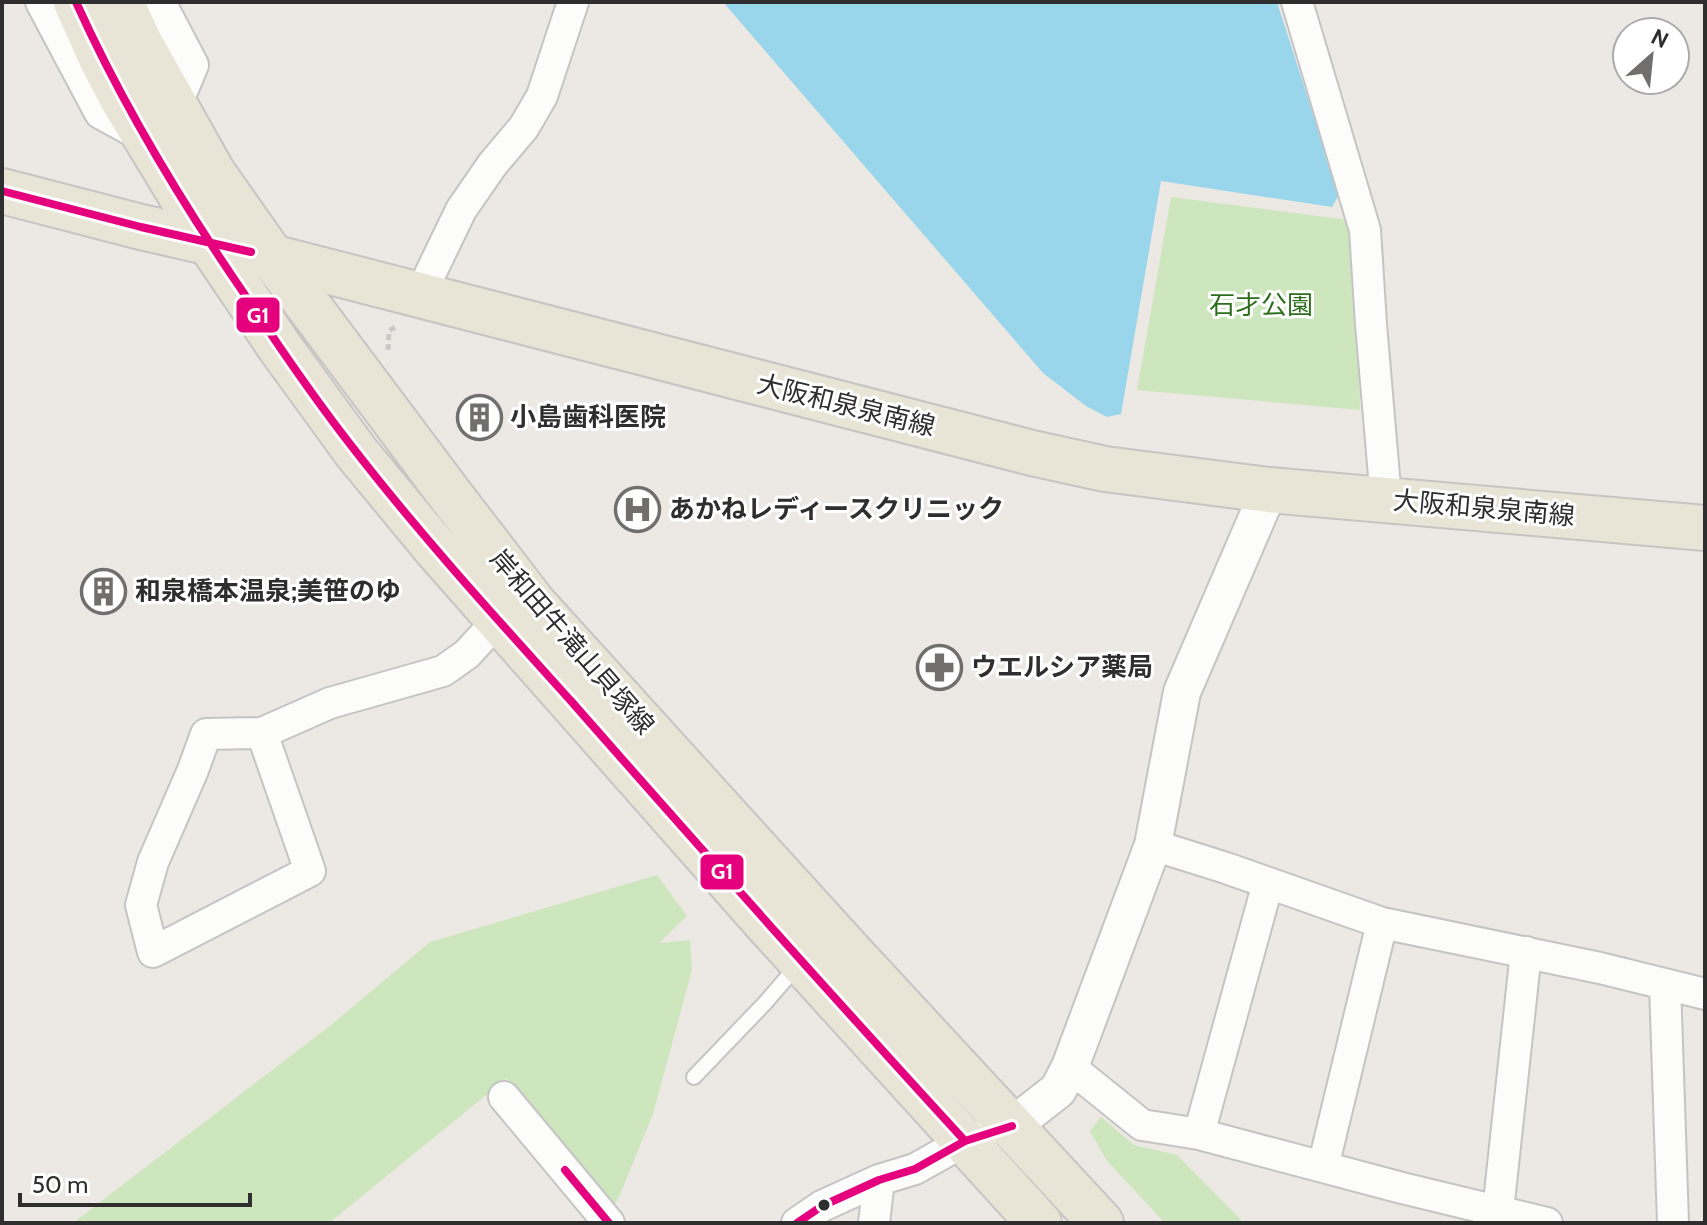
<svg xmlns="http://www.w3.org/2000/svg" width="1707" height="1225" viewBox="0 0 1707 1225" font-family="Cabin,'Noto Sans JP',sans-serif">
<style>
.green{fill:#cee6be}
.water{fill:#99d6ec}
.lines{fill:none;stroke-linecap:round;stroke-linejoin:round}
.service-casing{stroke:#c5c4c5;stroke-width:18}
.minor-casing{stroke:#c5c4c5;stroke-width:34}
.tertiary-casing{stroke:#c5c4c5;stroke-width:40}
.primary-casing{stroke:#c6c5c4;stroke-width:48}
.path{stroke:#c9c9c8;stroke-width:5;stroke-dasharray:6 4;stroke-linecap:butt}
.service{stroke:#fcfcfb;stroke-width:14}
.minor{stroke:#fcfcfb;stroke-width:30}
.tertiary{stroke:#fcfcfb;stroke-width:36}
.primary{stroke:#e8e4d6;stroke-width:44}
.bus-1-casing{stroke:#fff;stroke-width:14}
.bus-1{stroke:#e5007d;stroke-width:8}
.bus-dot{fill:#2e2e2e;stroke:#fff;stroke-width:3}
.labels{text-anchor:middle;stroke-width:6;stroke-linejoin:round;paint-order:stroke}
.park-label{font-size:26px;fill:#2c6e1b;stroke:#fff}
.street-label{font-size:26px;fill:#2e2e2e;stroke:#fff}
.poi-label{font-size:26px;font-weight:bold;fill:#2e2e2e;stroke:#fff;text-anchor:start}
.line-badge{stroke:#fff;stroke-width:3}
.badge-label{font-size:22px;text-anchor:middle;font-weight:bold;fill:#fff}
</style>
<rect width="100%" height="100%" fill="#ece8e4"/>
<path class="green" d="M1171 197 1356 221 1360 410 1137 390Z
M657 875 687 916 659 943 690 940 692 970 653 1114 619 1197 613 1207 507 1078 329 1223H73L331 1025 430 942Z
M1101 1117 1134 1145 1177 1155 1244 1223H1165L1107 1161 1090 1131Z"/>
<path class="water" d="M723 2H1277L1339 195 1332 207 1161 181 1121 414 1107 417 1086 406 1043 373Z"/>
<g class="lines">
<defs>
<path id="service" d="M694 1077 765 1003 797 966"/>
<path id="minor" d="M41 2 100 113 144 137
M160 2 193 65 175 108
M1297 2 1365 230 1371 324 1386 499
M420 295 461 210 492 165 524 127 542 96 573 2
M262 733 310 871 153 952 141 905 153 862 193 770 206 734 262 733 330 703 443 671 467 654 499 619
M1153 845 1226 868 1382 923 1600 968 1705 994
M1665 984 1673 1223
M1070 1067 1142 1125 1199 1134 1402 1188 1547 1223
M504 1097 609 1223
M1199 1134 1268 883
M1323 1167 1382 923
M797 1223 822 1206 879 1180 915 1169 965 1141 983 1136
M874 1223 879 1180
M1500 1223 1498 1211 1526 952"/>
<path id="tertiary" d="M1012 1126 1058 1090 1070 1067 1153 845 1182 692 1269 490"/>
<path id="primary" d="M76 2 101 58 123 100 209 242 279 346 356 452 437 550 768 925 1039 1223
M121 2 140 43 213 173 272 257 448 492 534 604 849 951 1101 1223
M2 191 141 227 272 257 1032 453 1105 469 1269 490 1705 528"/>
</defs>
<use href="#service" class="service-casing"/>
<use href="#minor" class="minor-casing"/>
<use href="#tertiary" class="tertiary-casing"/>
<use href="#primary" class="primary-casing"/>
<path class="path" d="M388 350 389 331 395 327"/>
<use href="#service" class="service"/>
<use href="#minor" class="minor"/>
<use href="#tertiary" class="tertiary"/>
<use href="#primary" class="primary"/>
<defs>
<path id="bus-1" d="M76 2C122 104 180 200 243 292 279 347 316 401 357 453 424 539 498 620 571 701 701 849 832 996 965 1141
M2 191 141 227 251 252
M565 1170 609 1223
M797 1223 822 1206 879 1180 915 1169 965 1141 1012 1126"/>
</defs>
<use href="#bus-1" class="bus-1-casing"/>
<use href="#bus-1" class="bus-1"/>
</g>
<defs>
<symbol id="building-ring" viewBox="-11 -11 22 22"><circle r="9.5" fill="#fff" stroke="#706f6e" stroke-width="1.5"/><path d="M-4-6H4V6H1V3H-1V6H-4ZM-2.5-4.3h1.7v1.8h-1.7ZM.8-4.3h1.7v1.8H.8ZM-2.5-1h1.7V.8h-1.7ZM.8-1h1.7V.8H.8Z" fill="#706f6e"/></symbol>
<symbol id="hospital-ring" viewBox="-11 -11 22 22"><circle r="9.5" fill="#fff" stroke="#706f6e" stroke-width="1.5"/><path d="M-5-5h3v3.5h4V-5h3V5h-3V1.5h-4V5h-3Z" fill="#706f6e"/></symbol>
<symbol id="pharmacy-ring" viewBox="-11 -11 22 22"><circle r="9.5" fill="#fff" stroke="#706f6e" stroke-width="1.5"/><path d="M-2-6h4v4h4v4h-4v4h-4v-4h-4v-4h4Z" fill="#706f6e"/></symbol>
</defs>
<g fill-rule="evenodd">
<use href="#building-ring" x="454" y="392" width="51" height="51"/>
<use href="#hospital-ring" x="612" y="484" width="51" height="51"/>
<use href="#building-ring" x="78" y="566" width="51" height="51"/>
<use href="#pharmacy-ring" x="914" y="642" width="51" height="51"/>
</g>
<circle class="bus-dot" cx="824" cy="1205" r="7"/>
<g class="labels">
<g class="park-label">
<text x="1261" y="314">石才公園</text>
</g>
<g class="street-label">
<text transform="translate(846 405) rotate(14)" y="9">大阪和泉泉南線</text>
<text transform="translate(1484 508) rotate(5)" y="9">大阪和泉泉南線</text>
<text transform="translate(572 642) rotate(49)" y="9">岸和田牛滝山貝塚線</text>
</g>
<g class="poi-label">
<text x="510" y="426">小島歯科医院</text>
<text x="669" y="518">あかねレディースクリニック</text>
<text x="135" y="600">和泉橋本温泉;美笹のゆ</text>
<text x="971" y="676">ウエルシア薬局</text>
</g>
</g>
<g class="line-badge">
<rect x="235" y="296" width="46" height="38" rx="8" fill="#e5007d"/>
<rect x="699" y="853" width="46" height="38" rx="8" fill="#e5007d"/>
</g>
<g class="badge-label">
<text x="258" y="323">G1</text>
<text x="722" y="879">G1</text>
</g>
<rect width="1707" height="1225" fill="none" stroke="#2e2e2e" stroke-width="8"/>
<g transform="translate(1651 56) rotate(27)"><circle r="38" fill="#ffffff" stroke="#ababab" stroke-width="2"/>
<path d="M0-6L14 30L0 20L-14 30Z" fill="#706f6e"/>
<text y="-12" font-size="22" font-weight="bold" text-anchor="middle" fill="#2e2e2e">N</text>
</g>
<path d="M20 1193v12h230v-12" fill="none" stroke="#2e2e2e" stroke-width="4"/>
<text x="32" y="1193" font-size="24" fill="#2e2e2e" stroke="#ffffff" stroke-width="6" paint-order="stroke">50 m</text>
</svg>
